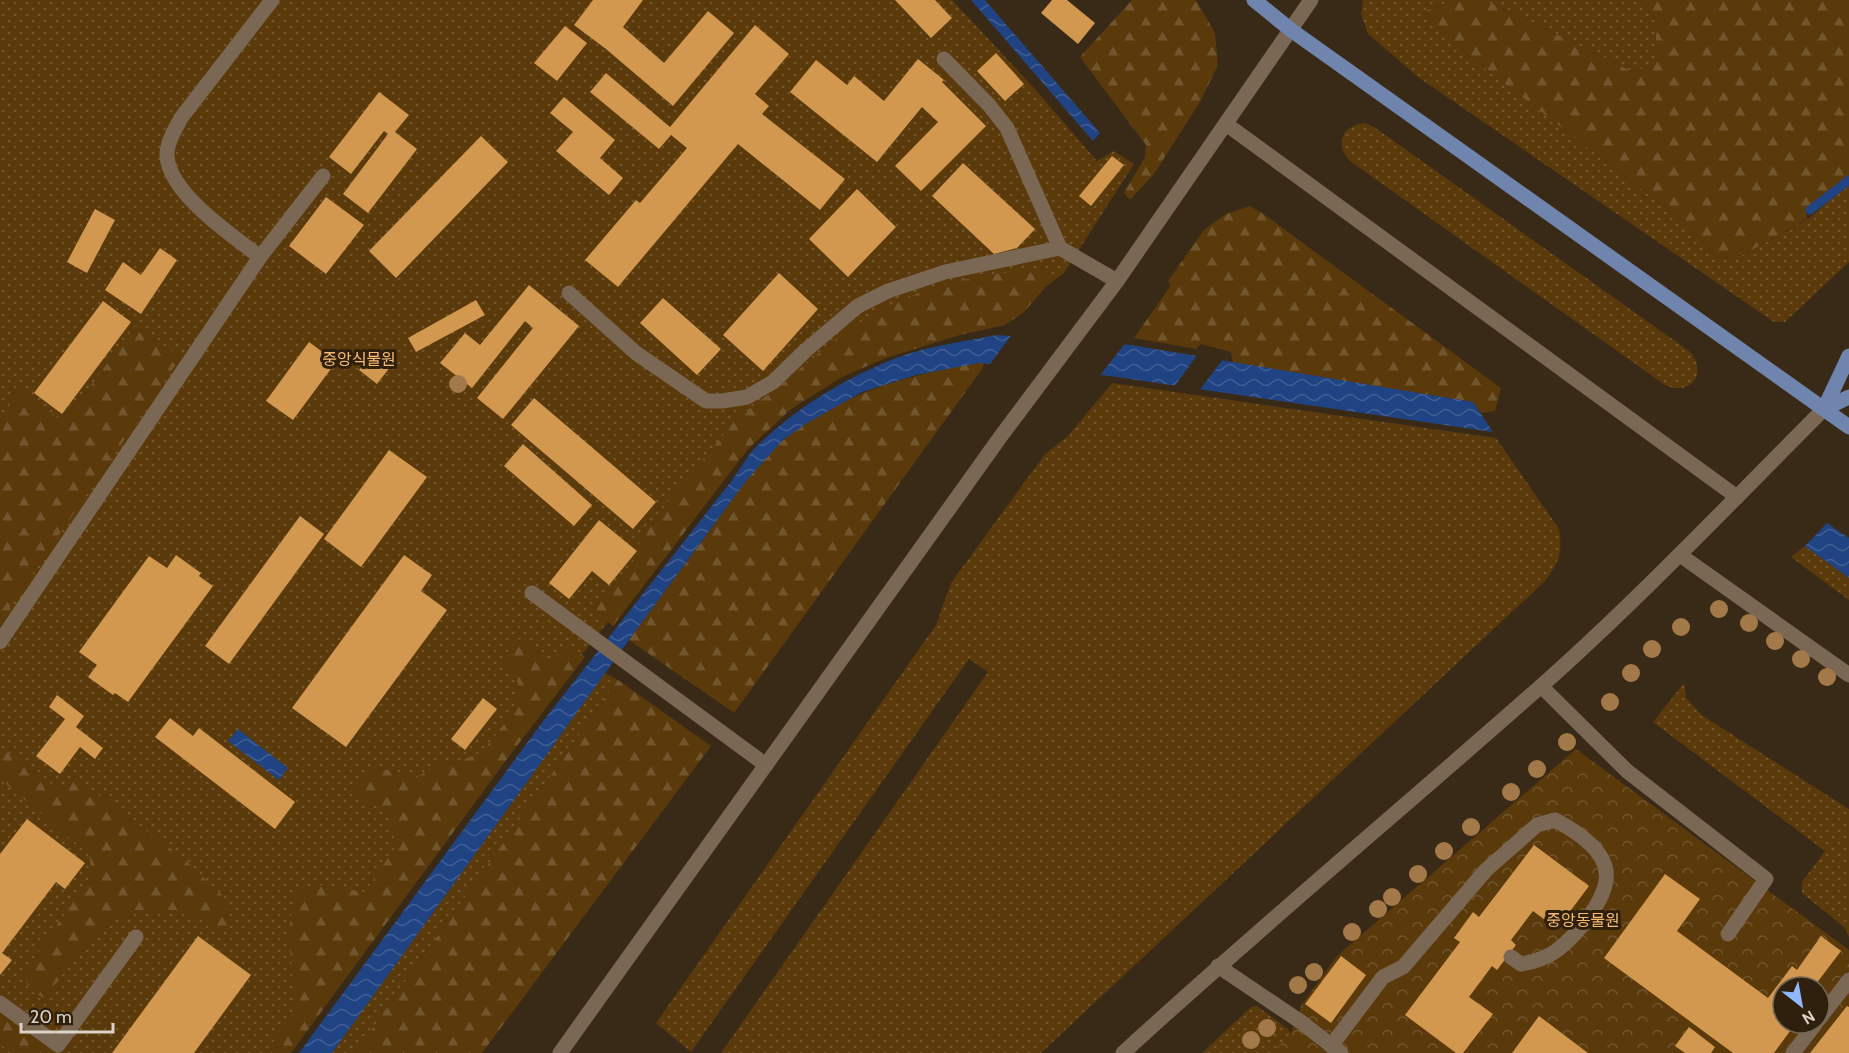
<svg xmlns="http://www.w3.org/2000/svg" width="1849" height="1053" viewBox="0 0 1849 1053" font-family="Cabin,'Noto Sans KR',sans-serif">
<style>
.grass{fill:url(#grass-dots)}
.forest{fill:url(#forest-firs)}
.park{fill:url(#park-crowns);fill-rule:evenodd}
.water{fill:url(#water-waves)}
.pier{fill:#392917}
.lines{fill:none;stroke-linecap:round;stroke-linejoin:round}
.stream{stroke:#204483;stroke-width:9}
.building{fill:#d39850}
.service{stroke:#7a6854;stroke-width:15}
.minor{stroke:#7a6854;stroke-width:15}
.tertiary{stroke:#7a6854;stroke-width:15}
.primary{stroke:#7085ad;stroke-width:15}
.tree{fill:#a37949}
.labels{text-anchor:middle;stroke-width:6;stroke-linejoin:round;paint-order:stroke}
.park-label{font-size:16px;fill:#f9bb72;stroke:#2f200e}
</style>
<defs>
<pattern id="grass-dots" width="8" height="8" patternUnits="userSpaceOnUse" patternTransform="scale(1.5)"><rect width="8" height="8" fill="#5a390b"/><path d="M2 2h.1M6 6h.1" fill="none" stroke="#71552d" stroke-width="1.8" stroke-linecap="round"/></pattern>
<pattern id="forest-firs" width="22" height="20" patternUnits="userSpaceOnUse" patternTransform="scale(1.5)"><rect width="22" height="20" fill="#5a390b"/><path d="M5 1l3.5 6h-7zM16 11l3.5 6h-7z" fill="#71552d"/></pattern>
<pattern id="park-crowns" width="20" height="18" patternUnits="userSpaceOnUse" patternTransform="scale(1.5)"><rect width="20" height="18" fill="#5a390b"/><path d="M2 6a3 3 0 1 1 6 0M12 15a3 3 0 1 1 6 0" fill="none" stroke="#71552d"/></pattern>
<pattern id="water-waves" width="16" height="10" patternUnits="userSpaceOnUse" patternTransform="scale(1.5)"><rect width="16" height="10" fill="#204483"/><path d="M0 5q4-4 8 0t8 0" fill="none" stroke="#405e93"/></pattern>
</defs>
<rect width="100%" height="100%" fill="#392917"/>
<path class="grass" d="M0 0H952L1034 88 1097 161 1114 151 1134 164 1064 273 1008 316 961 329 841 375 789 407 747 447 506 750 285 1053H0Z
M1363 0H1460L1424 11 1470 57 1688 225 1717 258 1743 255 1808 219 1849 184V262L1785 322H1774L1418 77 1368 34 1361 14Z
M1475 0H1642L1656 19V64L1633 72 1499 6Z
M1365 123 1374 127 1689 351C1709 372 1691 397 1665 385L1350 161C1334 144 1342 125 1365 123Z
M1112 383 1496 438 1559 529C1563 552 1559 563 1545 581L1041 1053H721L988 672 969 659 691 1052 656 1023 936 625 951 583 1045 454 1068 436Z
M1805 546 1849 578V600L1791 557Z
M605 673 618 680 355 1053H332Z
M1684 683 1686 698 1703 716 1849 809V937L1844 927 1802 893V882L1825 851 1653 722Z
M1257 1006 1288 1029 1292 1035 1272 1053H1202L1251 1007Z"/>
<path class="forest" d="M1132 0H1196L1215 33 1218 65 1200 102 1154 174 1130 200 1124 193 1145 157 1146 145 1080 57Z
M1460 0H1475L1499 6 1633 72 1656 64V19L1642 0H1849V176L1806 209 1807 219 1743 255 1717 258 1688 225 1470 57 1424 11Z
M1250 206 1262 213 1501 388 1495 411 1481 413 1473 402 1233 363 1231 352 1201 344 1196 349 1134 338 1171 285 1168 281 1204 230 1226 214Z
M1044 268 1050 277 1044 289 1023 313 1005 325 960 335 886 358 844 376 791 409 748 449 613 626 593 610 643 549 637 540 737 418 787 380 833 341 874 313 925 290 979 276Z
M135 326 181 357 0 621V422L18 390 64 422Z
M979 363H984L982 369 734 713 629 640C659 599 689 559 719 518 739 491 759 459 786 438 845 392 907 375 979 363Z
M517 638 548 661 570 646 585 657 513 751 291 1053H265L295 1011 293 979 288 933 296 890 323 885 365 892 396 846 389 812 349 793 373 766 416 778 438 763H457L483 751 515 710 518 683 503 659Z
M618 680 711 746 482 1053H355Z
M5 751 61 791 77 779 182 857 225 898 227 931 179 910H135L99 929 44 998 29 990 24 972 92 875 89 854 0 779V760Z
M0 1016 54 1053H21L14 1049 0 1046Z"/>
<path class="park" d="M1576 749 1849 950V1053H1271L1290 1036 1302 1004 1337 956ZM1783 987H1819V1023H1783Z"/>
<path class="water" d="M971 0H985L1100 133 1093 141Z
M997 335 1131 345 1473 402 1493 432 1110 376 979 363 916 375 862 392 809 422 784 439 746 481 629 640 332 1053H299L544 720 733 479C740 469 746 458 754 449 795 408 845 378 899 357 930 346 965 341 997 335Z
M1827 523 1849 538V578L1805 546Z
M238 729 288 768 279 780 228 741Z"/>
<path class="pier" d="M1013 333 1126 342 1098 378 988 367Z
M1198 354 1224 358 1198 392 1174 387Z"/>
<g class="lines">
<path class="stream" d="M1810 210 1849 180"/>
</g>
<path class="building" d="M593 0H643L623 27 664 63 708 11 734 33 673 106 606 49 574 25Z
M895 0H935L952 18 931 38Z
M1052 0H1067L1095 23 1078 44 1041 13Z
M755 25 789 54 755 94 769 106 762 114 845 179 820 210 738 144 618 287 585 260 636 200 640 203 687 148 671 135 659 149 590 92 606 73 670 127Z
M565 26 587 43 557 81 534 63Z
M996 53 1024 84 1005 101 977 71Z
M918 59 944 80 942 82 986 126 921 191 895 166 938 122 922 107 877 162 790 92 816 60 847 85 854 76 884 101Z
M379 92 409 115 395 132 417 149 368 213 343 194 388 134 384 131 351 174 329 157Z
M564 97 615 140 600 158 623 178 609 195 556 151 573 132 550 113Z
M481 136 508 162 396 278 369 251Z
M1112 156 1124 165 1091 206 1079 196Z
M963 163 1035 229 1017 248 994 254 932 196Z
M857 189 896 227 848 277 809 239Z
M326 197 364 225 326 274 289 246Z
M95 209 115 220 87 273 67 262Z
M160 248 177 260 141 314 105 290 123 262 141 275Z
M779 273 818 309 763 371 723 335Z
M529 285 579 326 503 419 477 398 533 328 525 321 472 388 440 363 465 333 480 345Z
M663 298 721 349 697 375 640 323Z
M476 300 485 315 416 352 408 338Z
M103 301 131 322 62 414 34 393Z
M309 342 336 362 293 420 266 401Z
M373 352 391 366 377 384 359 370Z
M534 398 656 502 633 529 511 425Z
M523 444 592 505 574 526 504 466Z
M389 450 427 477 361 567 324 539Z
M300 516 324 534 229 664 205 646Z
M599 520 637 551 609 585 592 571 569 599 549 583Z
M176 555 201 573 199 576 213 586 128 702 115 693 113 695 88 677 97 665 79 652 149 556 167 568Z
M404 555 432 575 421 591 447 610 346 747 292 708Z
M57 695 84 716 76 727 103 748 95 759 80 747 60 774 36 756 65 719 49 707Z
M483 698 497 709 465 750 451 739Z
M170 718 193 736 199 728 295 802 275 829 155 737Z
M27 819 85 863 65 889 56 882 2 953 12 960 0 975V854Z
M1534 845 1589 886 1557 929 1533 911 1511 940 1516 945 1497 970 1492 966 1469 997 1493 1014 1463 1053H1456L1405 1015 1460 942 1454 938 1473 912 1479 917Z
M1665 874 1700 899 1677 931 1768 998 1792 966 1797 970 1821 936 1841 951 1816 984 1822 988 1819 992V987H1783V1023H1796L1774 1053H1733L1604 958Z
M198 936 251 975 194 1053H112Z
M1341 956 1366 975 1331 1023 1305 1004Z
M1847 1006 1849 1007V1053H1810Z
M1539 1016 1588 1053H1512Z
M1689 1027 1715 1047 1711 1053H1685L1675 1046Z"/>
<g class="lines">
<path class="service" d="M944 59 989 105 1007 128 1060 248 1117 281
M569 293 636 353 706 401H722L747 397 773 382 806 350 858 306 888 291 945 272 1060 248
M532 593 766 765
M1541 686 1627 771 1766 879 1728 934
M1218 966 1301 1022 1341 1053
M1819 1019 1849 980
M1331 1046 1383 977 1403 967 1486 870 1537 825 1555 820C1574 830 1603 848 1606 871 1610 897 1576 936 1556 951 1545 959 1533 962 1521 964L1511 957
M1793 1053 1816 1023"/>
<path class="minor" d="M1226 124 1737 497
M260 257C232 235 171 195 167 157 166 144 175 129 181 118L272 0
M0 642 260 257 323 176
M0 1003 58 1045 136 937
M560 1053 1001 436 1117 281 1311 0"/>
<path class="tertiary" d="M1680 555 1849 675
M1123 1053C1259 928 1401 810 1540 687 1639 599 1730 503 1824 409"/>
<path class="primary" d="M1254 0 1291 30 1849 427
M1824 409 1849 356
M1824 409 1849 397"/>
</g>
<g class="tree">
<circle cx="458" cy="384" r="9"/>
<circle cx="1719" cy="609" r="9"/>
<circle cx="1749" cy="623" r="9"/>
<circle cx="1681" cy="627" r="9"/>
<circle cx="1775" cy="641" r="9"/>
<circle cx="1652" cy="649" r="9"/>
<circle cx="1801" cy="659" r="9"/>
<circle cx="1631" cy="673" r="9"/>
<circle cx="1827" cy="677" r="9"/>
<circle cx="1610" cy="702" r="9"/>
<circle cx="1567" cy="742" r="9"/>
<circle cx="1537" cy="769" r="9"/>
<circle cx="1511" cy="792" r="9"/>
<circle cx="1471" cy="827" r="9"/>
<circle cx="1444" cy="851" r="9"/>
<circle cx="1418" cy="874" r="9"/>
<circle cx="1392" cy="897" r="9"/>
<circle cx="1378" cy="909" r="9"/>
<circle cx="1352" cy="932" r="9"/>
<circle cx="1314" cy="972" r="9"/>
<circle cx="1298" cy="985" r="9"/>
<circle cx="1267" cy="1028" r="9"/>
<circle cx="1251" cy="1040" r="9"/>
</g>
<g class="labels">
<g class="park-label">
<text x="359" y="365">중앙식물원</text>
<text x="1583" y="926">중앙동물원</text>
</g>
</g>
<g transform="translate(1801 1005) rotate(149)"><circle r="28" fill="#2f200e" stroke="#746758" stroke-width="1.5"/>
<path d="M0-4.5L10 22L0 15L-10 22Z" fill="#90b8fd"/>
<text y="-9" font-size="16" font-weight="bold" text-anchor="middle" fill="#dcd2c7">N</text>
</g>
<path d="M21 1023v9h92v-9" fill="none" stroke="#dcd2c7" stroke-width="3"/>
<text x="30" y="1023" font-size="18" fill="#dcd2c7" stroke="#2f200e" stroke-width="4.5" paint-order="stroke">20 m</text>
</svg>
